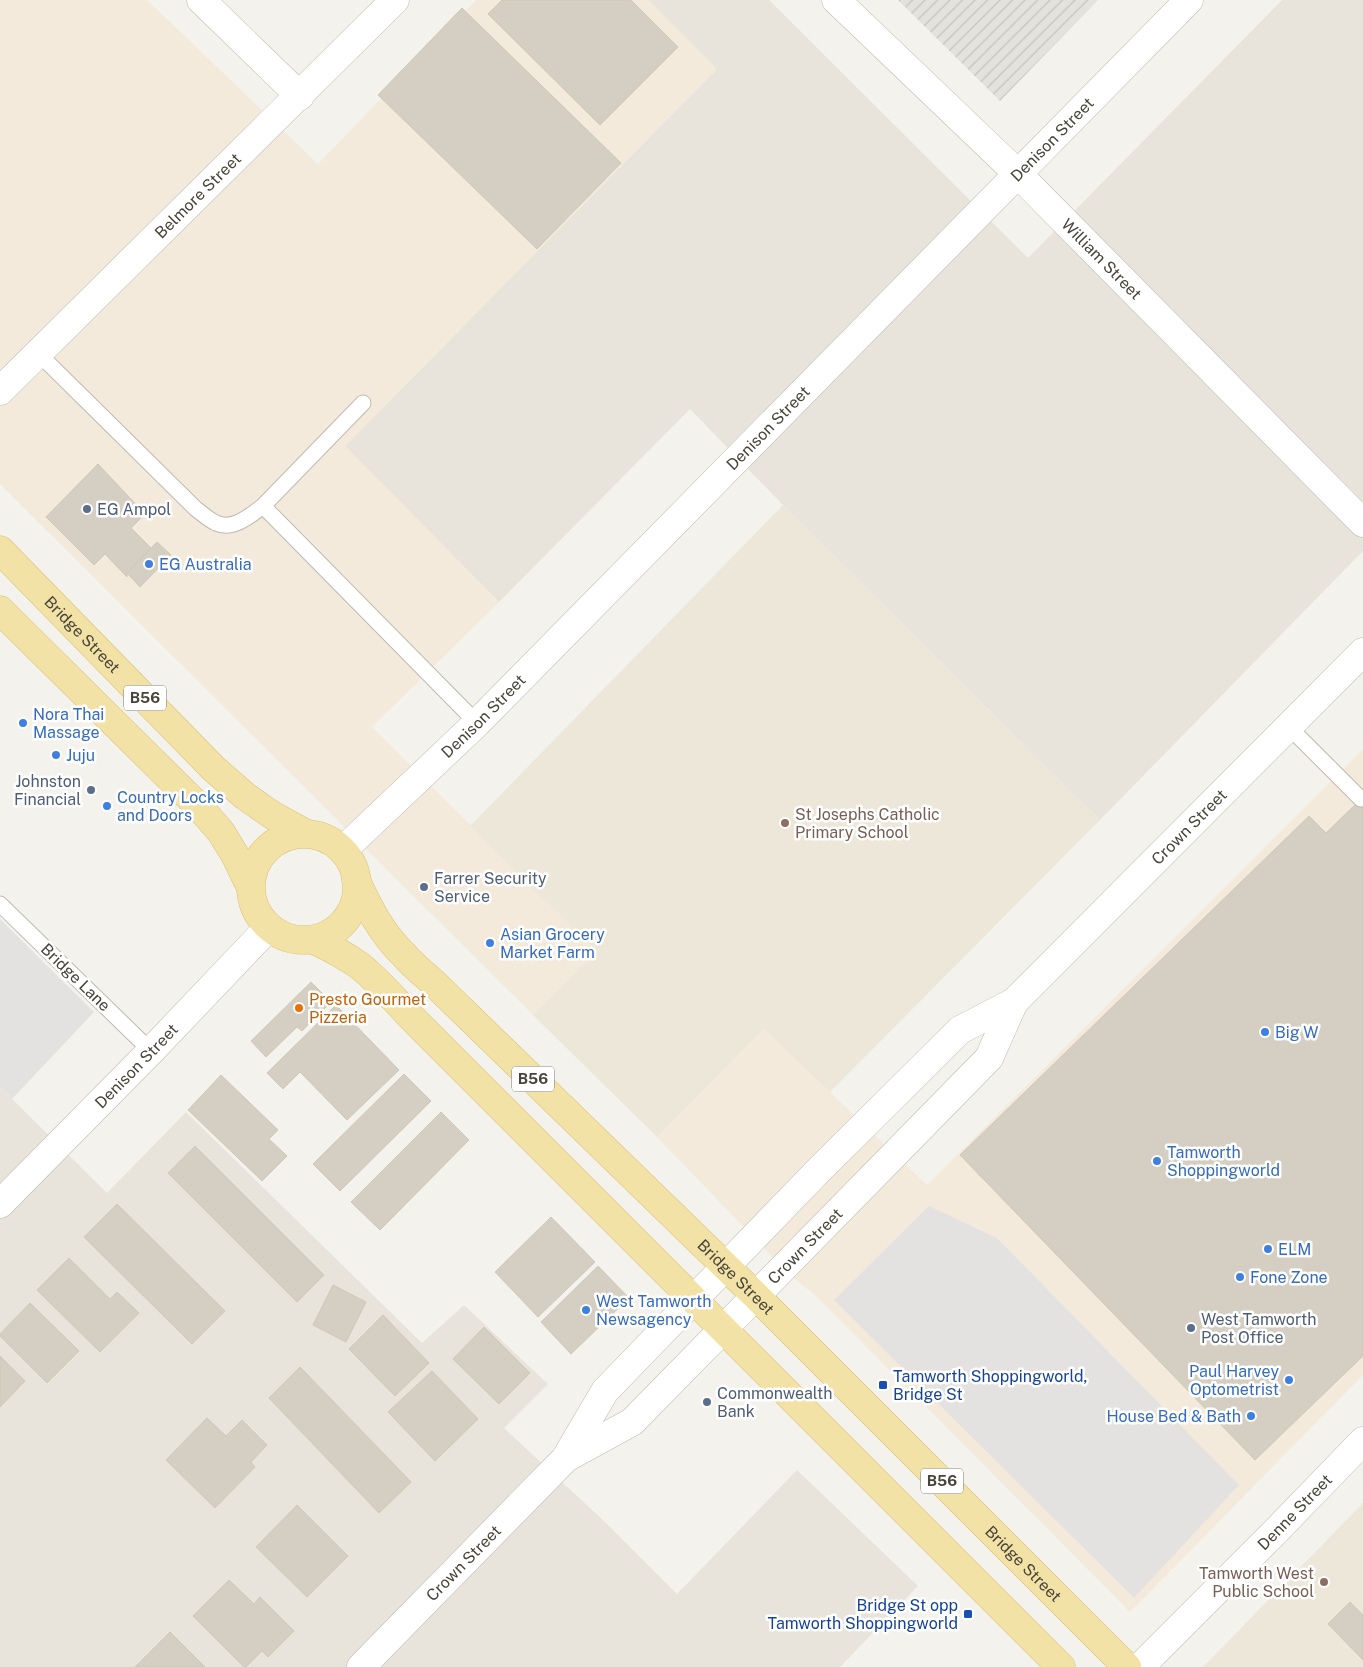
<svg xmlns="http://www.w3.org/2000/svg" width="1363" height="1667" viewBox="0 0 1363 1667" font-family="'Public Sans',sans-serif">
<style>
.residential{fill:#e8e4db}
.commercial{fill:#f3eadb}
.industrial{fill:url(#industrial-furrows)}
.education{fill:#ece7d8}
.parking{fill:#e4e2e0}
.building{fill:#d5cfc3;stroke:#cfc7b7}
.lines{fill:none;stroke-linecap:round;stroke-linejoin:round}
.lane-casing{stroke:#bfbab0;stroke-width:17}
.street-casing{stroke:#bfbab0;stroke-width:29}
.primary-casing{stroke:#d7c077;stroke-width:29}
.lane{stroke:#fff;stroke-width:15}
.street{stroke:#fff;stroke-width:28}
.primary{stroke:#f3e2a6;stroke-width:28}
.service-dot{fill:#5c6f8a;stroke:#fff;stroke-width:2}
.shop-dot{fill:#3f7fe0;stroke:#fff;stroke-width:2}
.education-dot{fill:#8d6e63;stroke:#fff;stroke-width:2}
.food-dot{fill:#e8710a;stroke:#fff;stroke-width:2}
.transit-dot{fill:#1a4fb4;stroke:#fff;stroke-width:2}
.labels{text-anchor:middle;stroke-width:5;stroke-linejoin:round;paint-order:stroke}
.shield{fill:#fff;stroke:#7f7c75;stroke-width:1}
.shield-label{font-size:15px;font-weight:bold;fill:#48443a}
.street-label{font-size:16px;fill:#48443a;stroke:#fff}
.service-label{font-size:16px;fill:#4e5e75;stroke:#fff;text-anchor:start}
.shop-label{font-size:16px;fill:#366cbe;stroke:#fff;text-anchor:start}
.education-label{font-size:16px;fill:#785e54;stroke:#fff;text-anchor:start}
.food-label{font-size:16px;fill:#c56008;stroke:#fff;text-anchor:start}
.transit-label{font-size:16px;fill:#164399;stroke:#fff;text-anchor:start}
</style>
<defs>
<pattern id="industrial-furrows" width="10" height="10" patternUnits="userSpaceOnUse" patternTransform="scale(1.25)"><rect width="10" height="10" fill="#e4e2dd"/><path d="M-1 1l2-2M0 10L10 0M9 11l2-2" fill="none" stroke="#c5c3be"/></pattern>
</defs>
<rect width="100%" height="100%" fill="#f4f2ec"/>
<path class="residential" d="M648 0H769L1028 258 1282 0H1363V551L1100 820 783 505 690 409 499 602 345 446 716 70Z
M0 1087 107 1193 186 1112 422 1343 464 1305 548 1384 504 1428 605 1522 677 1594 797 1470 918 1586 840 1667H0Z"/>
<path class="commercial" d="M0 0H147L318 164 476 0H648L717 69 345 446 499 602 372 727 597 951 533 1015 0 484Z
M1363 749V1375L1130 1612 815 1295 792 1277 657 1137 764 1029 927 1185Z"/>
<path class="industrial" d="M898 0H1098L1000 101Z"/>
<path class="education" d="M783 505 1100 820 830 1092 764 1029 657 1137 533 1015 597 951 470 826Z
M1363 1503V1667H1202L1208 1662Z"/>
<path class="parking" d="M0 919 94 1012 12 1099 0 1087Z
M929 1206 997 1238 1239 1485 1134 1598 834 1300Z"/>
<path class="building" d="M502 0H631L678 47 600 125 488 14Z
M462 8 621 163 537 249 378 95Z
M98 464 145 514 131 528 151 548 127 573V577L105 554 94 565 46 517Z
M157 542 171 555 140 587 127 573Z
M1363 797V1356L1255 1460 960 1155 1309 816 1326 833Z
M311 982 331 1002 302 1031 297 1027 266 1057 251 1041Z
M336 1005 399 1070 347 1120 300 1072 283 1089 267 1073Z
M404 1074 431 1101 340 1191 313 1164Z
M221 1075 278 1130 269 1139 287 1156 262 1181 188 1110Z
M441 1112 469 1140 380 1230 351 1202Z
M195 1146 324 1275 297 1302 168 1173Z
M117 1204 225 1311 192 1344 84 1237Z
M551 1217 595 1262 538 1317 495 1272Z
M69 1258 110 1299 117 1292 139 1313 100 1352 37 1290Z
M598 1266 629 1298 571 1354 541 1322Z
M333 1285 366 1302 346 1342 313 1325Z
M30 1303 79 1351 47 1383 0 1336V1334Z
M383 1315 429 1363 395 1396 349 1349Z
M484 1327 530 1373 499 1404 453 1359Z
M0 1356 25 1381 0 1407Z
M300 1367 411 1482 379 1513 269 1398Z
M432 1371 478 1419 435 1461 388 1412Z
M207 1418 226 1436 242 1420 267 1445 251 1462 255 1467 215 1508 166 1460Z
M297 1505 348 1556 307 1597 256 1547Z
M229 1580 254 1604 260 1597 294 1631 268 1657 262 1651 246 1667H244L193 1616Z
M1350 1602 1363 1615V1660L1328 1624Z
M170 1632 205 1667H135Z"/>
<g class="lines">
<defs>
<path id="lane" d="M38 353 196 509C203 514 209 520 216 523 233 531 251 515 263 506L363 403
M263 506 477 723
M1289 727 1361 799
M0 904 151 1051"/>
<g id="street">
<path d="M201 0 300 96"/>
<path id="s1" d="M836 0 1017 173 1363 523"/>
<path id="s2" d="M0 391 395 0"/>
<path id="s3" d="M343 850 477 723 1189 0"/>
<path id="s4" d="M0 1204 151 1051 269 927"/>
<path id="s5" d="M566 1458 632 1422 989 1058 1014 1002"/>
<path id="s6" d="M361 1667 565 1459 605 1391 819 1170 960 1030 1014 1002 1363 652"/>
<path id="s7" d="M1140 1667 1275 1532 1363 1441"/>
</g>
<g id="primary">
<path id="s8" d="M0 550 213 768 245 796 272 815 303 832"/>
<path d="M0 610 200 808 221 832 235 855 250 886"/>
<circle cx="304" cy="887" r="53"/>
<path id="s9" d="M356 880C368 907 382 934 404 955 414 967 427 976 438 987L756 1296 1127 1667"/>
<path d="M316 941C331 948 346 956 360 966 381 983 399 1005 418 1024L1061 1667"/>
</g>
</defs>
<use href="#lane" class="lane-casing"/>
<use href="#street" class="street-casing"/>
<use href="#primary" class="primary-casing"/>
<use href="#lane" class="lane"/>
<use href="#street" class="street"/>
<use href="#primary" class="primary"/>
</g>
<g class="service-dot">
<circle cx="87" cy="509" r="5"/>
<circle cx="91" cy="790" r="5"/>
<circle cx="424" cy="887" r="5"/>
<circle cx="1191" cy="1328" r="5"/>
<circle cx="707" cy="1402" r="5"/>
</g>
<g class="shop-dot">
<circle cx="149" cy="564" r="5"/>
<circle cx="23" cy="723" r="5"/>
<circle cx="56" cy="755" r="5"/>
<circle cx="107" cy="806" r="5"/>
<circle cx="490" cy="943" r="5"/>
<circle cx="1265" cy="1032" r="5"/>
<circle cx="1157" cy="1161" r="5"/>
<circle cx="1268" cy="1249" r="5"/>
<circle cx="1240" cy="1277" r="5"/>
<circle cx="586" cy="1310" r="5"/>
<circle cx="1289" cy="1380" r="5"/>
<circle cx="1251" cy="1416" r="5"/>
</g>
<g class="education-dot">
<circle cx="785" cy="823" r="5"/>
<circle cx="1324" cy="1582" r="5"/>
</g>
<circle class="food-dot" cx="299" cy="1008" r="5"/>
<g class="transit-dot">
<rect x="878" y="1380" width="10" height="10" rx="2.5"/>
<rect x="963" y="1609" width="10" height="10" rx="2.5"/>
</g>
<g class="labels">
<g class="shield">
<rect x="124" y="685.5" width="42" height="25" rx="4"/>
<rect x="512" y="1066.5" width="42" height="25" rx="4"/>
<rect x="921" y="1468.5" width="42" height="25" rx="4"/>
</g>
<g class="shield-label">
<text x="145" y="703">B56</text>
<text x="533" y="1084">B56</text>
<text x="942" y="1486">B56</text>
</g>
<g class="street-label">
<text dy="6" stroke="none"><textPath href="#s3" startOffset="1004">Denison Street</textPath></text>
<text dy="6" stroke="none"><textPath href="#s2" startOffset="278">Belmore Street</textPath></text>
<text dy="6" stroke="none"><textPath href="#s1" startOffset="371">William Street</textPath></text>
<text dy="6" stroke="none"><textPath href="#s3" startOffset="599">Denison Street</textPath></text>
<text dy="6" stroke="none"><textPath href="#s8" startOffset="118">Bridge Street</textPath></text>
<text dy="6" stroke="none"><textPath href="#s3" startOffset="194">Denison Street</textPath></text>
<text dy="6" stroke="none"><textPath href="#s6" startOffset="1185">Crown Street</textPath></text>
<text transform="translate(76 977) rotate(44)" y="6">Bridge Lane</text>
<text dy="6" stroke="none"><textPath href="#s4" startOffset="194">Denison Street</textPath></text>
<text dy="6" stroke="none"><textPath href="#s5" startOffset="322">Crown Street</textPath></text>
<text dy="6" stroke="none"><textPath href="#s9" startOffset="552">Bridge Street</textPath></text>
<text dy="6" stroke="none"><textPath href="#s7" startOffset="219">Denne Street</textPath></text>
<text dy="6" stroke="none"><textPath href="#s6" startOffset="146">Crown Street</textPath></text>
<text dy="6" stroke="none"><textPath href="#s9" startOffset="958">Bridge Street</textPath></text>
</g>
<g class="service-label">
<text x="97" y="515">EG Ampol</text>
<text x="81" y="787" text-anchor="end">Johnston<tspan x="81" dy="18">Financial</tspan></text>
<text x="434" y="884">Farrer Security<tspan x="434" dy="18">Service</tspan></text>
<text x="1201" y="1325">West Tamworth<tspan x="1201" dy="18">Post Office</tspan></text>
<text x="717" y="1399">Commonwealth<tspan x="717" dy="18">Bank</tspan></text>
</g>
<g class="shop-label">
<text x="159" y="570">EG Australia</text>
<text x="33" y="720">Nora Thai<tspan x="33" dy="18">Massage</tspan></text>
<text x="66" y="761">Juju</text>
<text x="117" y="803">Country Locks<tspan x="117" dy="18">and Doors</tspan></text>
<text x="500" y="940">Asian Grocery<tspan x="500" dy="18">Market Farm</tspan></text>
<text x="1275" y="1038">Big W</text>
<text x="1167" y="1158">Tamworth<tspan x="1167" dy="18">Shoppingworld</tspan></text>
<text x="1278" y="1255">ELM</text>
<text x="1250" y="1283">Fone Zone</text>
<text x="596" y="1307">West Tamworth<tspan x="596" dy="18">Newsagency</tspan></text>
<text x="1279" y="1377" text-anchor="end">Paul Harvey<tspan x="1279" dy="18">Optometrist</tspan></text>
<text x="1241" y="1422" text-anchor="end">House Bed &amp; Bath</text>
</g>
<g class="education-label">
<text x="795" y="820">St Josephs Catholic<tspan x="795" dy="18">Primary School</tspan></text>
<text x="1314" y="1579" text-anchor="end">Tamworth West<tspan x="1314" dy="18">Public School</tspan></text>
</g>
<g class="food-label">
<text x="309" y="1005">Presto Gourmet<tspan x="309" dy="18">Pizzeria</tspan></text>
</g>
<g class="transit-label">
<text x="893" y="1382">Tamworth Shoppingworld,<tspan x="893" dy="18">Bridge St</tspan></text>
<text x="958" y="1611" text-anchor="end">Bridge St opp<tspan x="958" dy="18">Tamworth Shoppingworld</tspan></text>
</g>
</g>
</svg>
